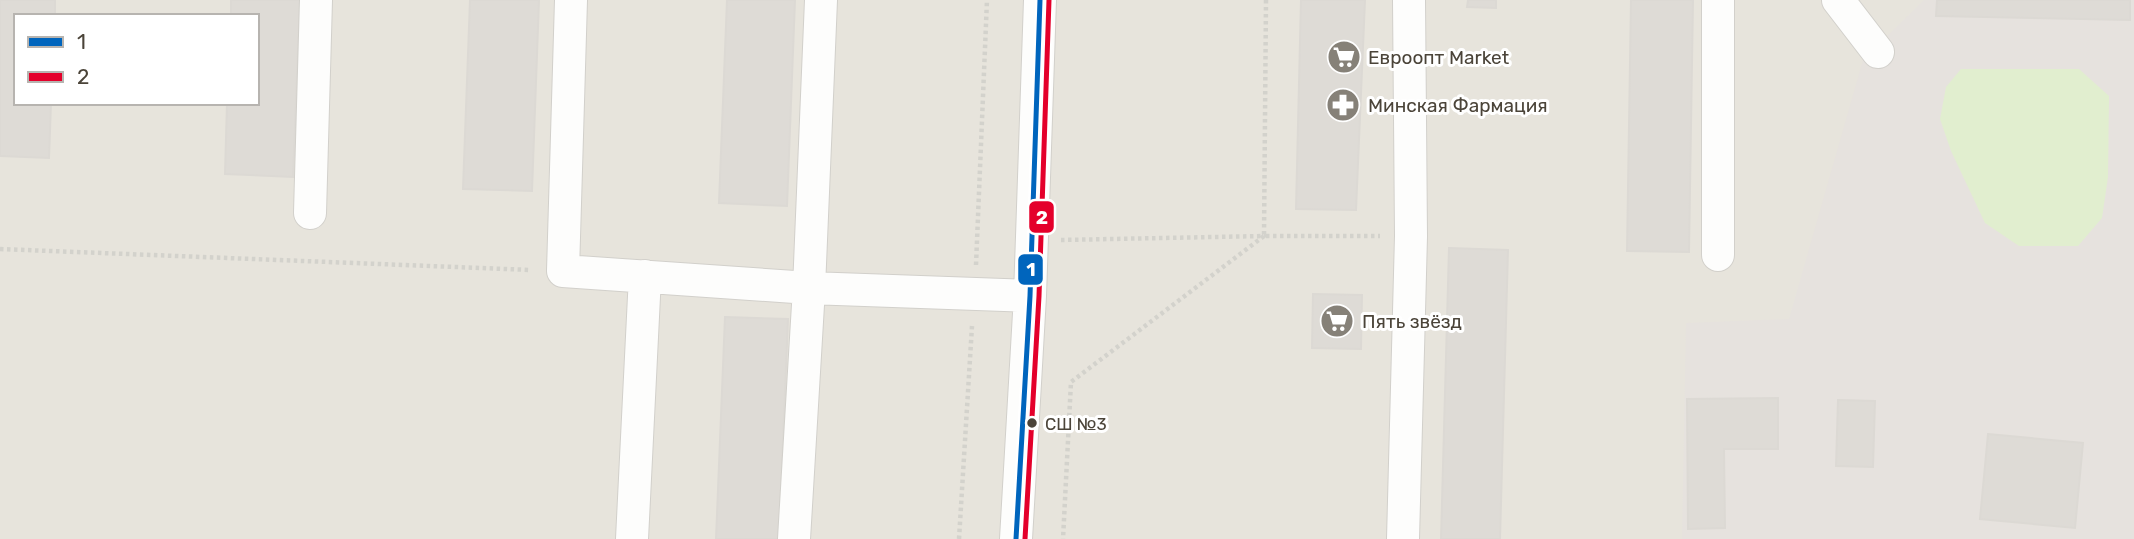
<svg xmlns="http://www.w3.org/2000/svg" width="2134" height="539" viewBox="0 0 2134 539" font-family="Rubik,sans-serif">
<style>
.residential{fill:#e7e4dc;fill-rule:evenodd}
.industrial{fill:#e6e2de}
.green{fill:#e1eecf}
.building{fill:#dedbd6;stroke:#dcd9d4;stroke-width:2}
.lines{fill:none;stroke-linecap:round;stroke-linejoin:round}
.minor-casing{stroke:#d2d0cb;stroke-width:34}
.path{stroke:#d3d2cc;stroke-width:4.5;stroke-dasharray:3.5 3.5;stroke-linecap:butt}
.minor{stroke:#fdfdfc;stroke-width:32}
.bus-1-casing{stroke:#fff;stroke-width:10}
.bus-2-casing{stroke:#fff;stroke-width:10}
.bus-1{stroke:#0065bd;stroke-width:5}
.bus-2{stroke:#e4002b;stroke-width:5}
.bus-dot{fill:#4b4439;stroke:#fff;stroke-width:2.5}
.labels{text-anchor:middle;stroke-width:6;stroke-linejoin:round;paint-order:stroke}
.bus-label{font-size:17px;fill:#4b4439;stroke:#fff;text-anchor:start}
.poi-label{font-size:19px;fill:#4b4439;stroke:#fff;text-anchor:start}
.line-badge{stroke:#fff;stroke-width:2.5}
.badge-label{font-size:19px;text-anchor:middle;font-weight:bold;fill:#fff}
</style>
<rect width="100%" height="100%" fill="#f4f2ee"/>
<path class="residential" d="M0 0H2134V539H0ZM16 16H257V103H16Z"/>
<path class="industrial" d="M1924 0H2134V539H1682L1686 323 1789 319 1863 60Z"/>
<path class="green" d="M1961 69H2079L2109 96 2108 177 2102 218 2078 246H2019L1985 223 1951 151 1940 119 1946 87Z"/>
<path class="building" d="M0 0H55V16H16V103H51L49 158 0 156Z
M231 0H300L293 177 225 174 227 103H257V16H231Z
M470 0H539L532 191 463 189Z
M727 0H795L787 206 719 203Z
M1301 0H1365L1356 210 1296 209Z
M1468 0H1496V8L1467 7Z
M1631 0H1693L1689 252 1627 251Z
M1937 0H2130V20L1936 16Z
M1449 248 1508 250 1500 539H1441Z
M1313 294 1362 295 1361 349 1312 348Z
M725 317 788 319 779 539H716Z
M1778 398V449H1724L1725 528 1688 529 1687 399Z
M1838 400 1875 401 1873 467 1836 466Z
M1988 434 2083 443 2075 528 1980 519Z"/>
<g class="lines">
<defs>
<path id="minor" d="M571 0 563 271 809 288 1030 296
M1838 0 1878 52
M310 213 316 0
M1718 255V0
M632 539 645 276
M794 539 809 288 821 0
M1016 539 1030 296 1040 0
M1403 539 1411 236 1409 0"/>
</defs>
<use href="#minor" class="minor-casing"/>
<path class="path" d="M1266 0 1264 236H1380
M1061 240 1264 236 1071 382 1063 539
M0 249 531 270
M976 265 987 0
M959 539 972 326"/>
<use href="#minor" class="minor"/>
<defs>
<path id="bus-1" d="M1016 539 1030 296 1040 0"/>
<path id="bus-2" d="M1025 539 1039 296 1049 0"/>
</defs>
<use href="#bus-1" class="bus-1-casing"/>
<use href="#bus-2" class="bus-2-casing"/>
<use href="#bus-1" class="bus-1"/>
<use href="#bus-2" class="bus-2"/>
</g>
<defs>
<symbol id="supermarket-disc" viewBox="-11 -11 22 22"><circle r="9.5" fill="#868178" stroke="#fff"/><path d="M-6-5.5h2.5l.6 2H6L4.5 2H-2.5L-4.4-4H-6ZM-1.5 3.2a1.3 1.3 0 1 0 .1 0ZM3 3.2a1.3 1.3 0 1 0 .1 0Z" fill="#fff"/></symbol>
<symbol id="pharmacy-disc" viewBox="-11 -11 22 22"><circle r="9.5" fill="#868178" stroke="#fff"/><path d="M-2-6h4v4h4v4h-4v4h-4v-4h-4v-4h4Z" fill="#fff"/></symbol>
</defs>
<g fill-rule="evenodd">
<use href="#supermarket-disc" x="1325" y="38" width="38" height="38"/>
<use href="#pharmacy-disc" x="1324" y="86" width="38" height="38"/>
<use href="#supermarket-disc" x="1318" y="302" width="38" height="38"/>
</g>
<circle class="bus-dot" cx="1032" cy="423" r="6"/>
<g class="labels">
<g class="bus-label">
<text x="1045" y="430">СШ №3</text>
</g>
<g class="poi-label">
<text x="1368" y="64">Евроопт Market</text>
<text x="1368" y="112">Минская Фармация</text>
<text x="1362" y="328">Пять звёзд</text>
</g>
</g>
<g class="line-badge">
<rect x="1028" y="200" width="27" height="34" rx="7" fill="#e4002b"/>
<rect x="1017" y="253" width="27" height="33" rx="7" fill="#0065bd"/>
</g>
<g class="badge-label">
<text x="1042" y="224">2</text>
<text x="1031" y="276">1</text>
</g>
<rect x="14" y="14" width="245" height="91" fill="#ffffff" stroke="#b7b4b0" stroke-width="2"/>
<rect x="28" y="37" width="35" height="10" fill="#0065bd" stroke="#b7b4b0" stroke-width="2"/>
<text x="77" y="49" font-size="21" fill="#4b4439">1</text>
<rect x="28" y="72" width="35" height="10" fill="#e4002b" stroke="#b7b4b0" stroke-width="2"/>
<text x="77" y="84" font-size="21" fill="#4b4439">2</text>
</svg>
